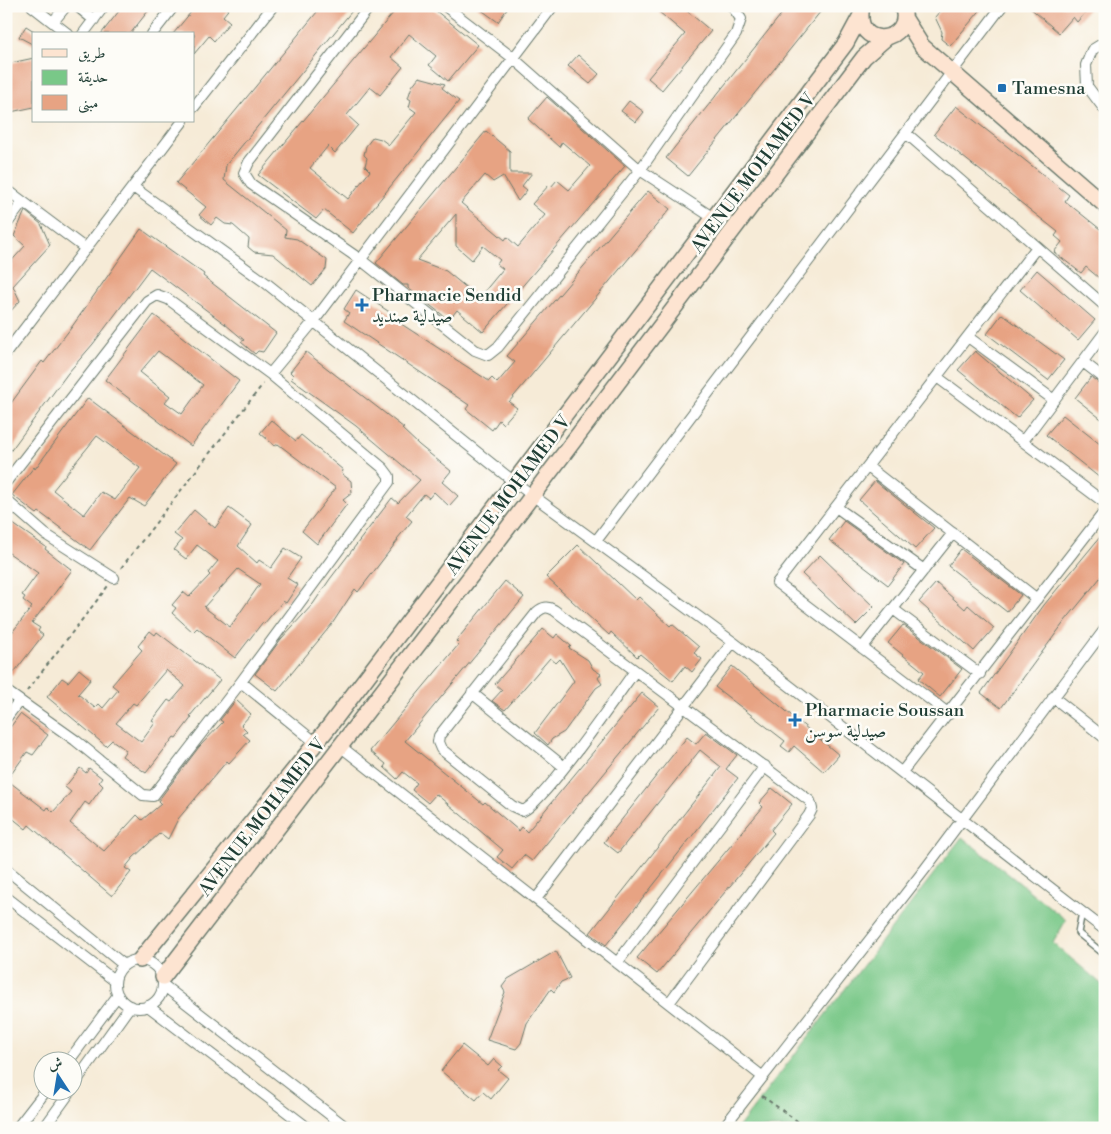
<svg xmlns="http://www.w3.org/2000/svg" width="1111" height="1134" viewBox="0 0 1111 1134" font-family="'Libre Bodoni',Amiri,serif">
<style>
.green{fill:#79c888;stroke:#4c825e}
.building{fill:#e7a383;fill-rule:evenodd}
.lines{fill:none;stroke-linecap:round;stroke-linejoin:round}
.lane-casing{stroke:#6a7a6d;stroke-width:8}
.street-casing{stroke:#6a7a6d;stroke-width:12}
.secondary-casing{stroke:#6a7a6d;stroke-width:18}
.path{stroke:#6a7a6d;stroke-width:2;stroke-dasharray:4 4;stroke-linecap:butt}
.lane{stroke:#fff;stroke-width:5}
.street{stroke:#fff;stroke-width:10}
.secondary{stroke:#fde4d1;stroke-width:15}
.poi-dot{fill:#1f6fb2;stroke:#fdfcf7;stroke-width:2}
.labels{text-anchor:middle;stroke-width:5;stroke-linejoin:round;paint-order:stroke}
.poi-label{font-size:18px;fill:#1f3d34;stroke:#fdfcf7;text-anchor:start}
.street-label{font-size:18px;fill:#1f3d34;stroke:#fdfcf7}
</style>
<rect width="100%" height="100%" fill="#fdfcf7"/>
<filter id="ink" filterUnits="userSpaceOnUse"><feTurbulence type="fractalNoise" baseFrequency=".02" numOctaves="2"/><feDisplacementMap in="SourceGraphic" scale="10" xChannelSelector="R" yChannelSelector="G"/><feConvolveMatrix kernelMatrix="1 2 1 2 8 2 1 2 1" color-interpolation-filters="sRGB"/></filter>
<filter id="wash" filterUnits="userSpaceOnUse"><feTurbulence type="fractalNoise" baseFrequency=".0096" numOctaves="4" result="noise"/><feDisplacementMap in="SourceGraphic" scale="20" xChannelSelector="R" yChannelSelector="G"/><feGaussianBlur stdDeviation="1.12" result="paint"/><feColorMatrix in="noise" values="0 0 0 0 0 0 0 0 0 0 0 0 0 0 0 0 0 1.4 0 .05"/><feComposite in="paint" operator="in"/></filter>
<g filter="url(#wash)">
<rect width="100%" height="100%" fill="#f6ebd7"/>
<path class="green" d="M962 837 1066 920 1053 943 1105 987V1128H738Z"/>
<g id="blocks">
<path class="building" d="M123 6H152L130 34H101Z
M196 6H231L223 16 230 22 214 41 209 36 194 54V34H173Z
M322 6H356L226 165 224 180 286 230 285 237 297 239 327 260 326 269 312 286 273 254 254 252 248 247 249 239 233 225 225 224 217 218 211 225 199 215 206 207 176 183Z
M399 6H430L478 45 448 81 429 65 436 56 409 34 391 57 403 67 380 95 370 87 347 115 358 125 335 153 328 146 310 168 348 199 370 171 365 166 367 158 364 155 366 146 373 137 381 139 389 145 416 112 409 107 411 100 408 98 412 86 419 77 445 84 442 88 459 101 353 233 324 210 316 219 258 175Z
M476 6H509L498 22Z
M652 6H681L711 31 662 90 648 78 685 34Z
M788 6H825L688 176 666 158Z
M944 6H984L950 46 941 39 942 32 935 17Z
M1028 6H1091L1077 22 1073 17 1059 33Z
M26 26 34 31V45L19 37Z
M578 55 599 74 590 84 568 66Z
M34 58V107L6 113V64Z
M547 97 625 166 483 332 457 310 449 320 408 288V285H403L376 263 486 131 510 151V173H532L522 186 527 190 518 201 503 176 493 182 485 175 461 203 505 240 507 237 518 247 545 215 532 204 549 185 551 187 557 180 569 190 590 166 562 142 559 147 528 119ZM456 214V246L472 260 483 246 500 260 497 264 503 269 479 298 446 271 417 260Z
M629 101 644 112 636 122 621 111Z
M956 106 1069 195 1065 201 1105 233V283L1086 267 1081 273 1054 252 1062 242 1055 236 1058 232 934 134Z
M648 191 670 209 509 402 517 408 503 424 499 420 492 430 466 409 469 405 344 321 349 313 344 309 356 290 394 315 392 318 489 381 492 378 497 383 515 362 507 356Z
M25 211 41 224 50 245 13 286 20 301 6 316V267L25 246 14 236Z
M141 229 204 274 203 276 276 333 263 352 258 351 255 354 241 342 244 340 225 324 150 268 93 344 68 373 6 457V410L42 361 44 363 71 328Z
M1037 270 1095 320 1078 340 1020 290Z
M1002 314 1064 360 1048 380 987 334Z
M154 315 239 381 191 446 105 380ZM158 351 203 385 182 414 165 402 170 396 140 372Z
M975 351 1033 400 1017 418 958 370Z
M306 352 404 428 402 429 419 445 451 471 442 482 458 496 449 506 434 492 429 498 424 494 406 516 412 521 397 539 398 540 358 592 355 589 332 624 277 691 255 674 281 639 313 604 330 579 392 498 398 503 420 480 356 426 291 379 294 376 290 372Z
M1091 377 1105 388V422L1075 398Z
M88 398 176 464 144 506 130 498 90 550 39 512 37 514 12 495 34 467 35 469ZM97 436 140 468 115 500 101 492 84 515 53 490Z
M1063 415 1105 448V482L1046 435Z
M271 420 296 441 301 435 343 470 342 474 351 481 352 493 343 500 347 504 317 544 302 531 336 488 278 444 275 446 260 433Z
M875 481 934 528 915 549 859 500Z
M229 508 252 525 238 546 257 563 259 560 271 568 285 548 301 558 287 578 298 585 286 603 283 601 264 624 262 623 235 658 197 628 193 632 172 613 176 608 172 605 183 592 189 597 210 575 208 573 218 561 197 545 186 559 174 550 182 540 174 534 194 510 215 528ZM238 569 260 584 230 627 204 607Z
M6 519 46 547 45 549 72 570 32 623 40 628 38 631 43 635 12 675 6 671V640L32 607 23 600 25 597 22 595 38 573 6 551Z
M844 521 904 564 888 585 829 540Z
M1105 531V572L1065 621 1001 708 981 693 1044 605Z
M578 545 636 600 639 597 670 626 672 624 699 647 694 653 702 659 692 672 685 666 673 681 640 654 637 657 611 632 609 635 546 577Z
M961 549 1021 595 1007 612 948 566Z
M820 555 874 607 856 625 802 574Z
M505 581 524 597 405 741 483 804 485 802 519 831 522 827 527 832 642 693 659 707 532 861 524 855 512 869 497 857 503 850 436 794 428 803 412 790 417 783 403 772 397 779 384 767 386 764 370 751 459 644 456 641Z
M936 583 965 609 968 605 994 628 974 651 919 602Z
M903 625 962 669 940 697 918 679 924 672 888 643Z
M543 629 554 638 557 634 571 646 569 648 588 660 593 669 601 674 598 678 602 684 596 688 564 732 552 739 548 745 535 733 574 681 560 659 556 663 550 658 505 710 492 701 502 690 495 684Z
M150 631 155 635 157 632 220 680 190 716 192 717 176 738 174 737 146 773 122 756 126 750 112 740 106 746 47 697 62 678 68 682 79 669 91 679 78 694 95 708 99 704 103 708 118 690 112 685 142 650 138 646ZM166 670 185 686 171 702 168 700 152 721 155 723 141 742 116 723 133 703 136 705Z
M732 666 839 755 824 772 794 746 789 752 781 746 785 741 715 687Z
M236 700 251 714 241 725 247 731 243 734 250 740 229 763 227 761 178 819 168 839 160 833 133 858 125 868 131 872 112 896 29 825 26 829 6 813V733L20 714 48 735 33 755 27 752 7 780 46 810 48 807 53 812 71 792 65 787 80 768 86 773 89 768 102 778 99 782 103 786 89 805 85 802 70 823 104 851 137 815 142 820 161 804 158 801 199 747 223 722 220 720Z
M706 732 737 755 726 769 738 778 606 945 590 933 721 767 700 750 618 853 604 842 687 737 696 744Z
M772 788 792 804 771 830 774 833 657 974 637 958 763 807 759 803Z
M556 951 570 978 561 982 554 992 551 989 527 1023 521 1043 516 1049 487 1040 505 992 502 987 508 979Z
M462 1045 488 1066 494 1059 502 1066 498 1070 508 1078 491 1099 483 1092 476 1100 441 1071Z"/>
</g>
</g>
<g filter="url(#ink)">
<use href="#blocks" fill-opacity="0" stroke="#6a7a6d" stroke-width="1"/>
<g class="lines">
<defs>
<path id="lane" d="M1082 912 1078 933 1105 955"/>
<path id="street" d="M32 6 68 34
M77 6 94 20
M370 6 249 162 244 173 251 184 361 260 475 350 488 355 498 347 640 170 736 34 741 19 732 6
M445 6 513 58 640 170 715 219
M53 22 66 6
M83 34 104 6
M152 34 174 6
M1105 42 1092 50 1086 65 1087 86 1105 110
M194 107 273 6
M906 133 1105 306
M133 187 266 283 513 481 733 642 1105 930
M6 189 86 249
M6 225 23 202
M968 337 1054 400
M6 353 183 121
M1083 362 1105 379
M270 374 314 321 553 6
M937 377 1105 503
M1023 441 1105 332
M868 467 1037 599
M6 482 147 301 157 295 168 299 270 374 383 468 389 476V482L241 682 153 796 143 795 75 740 6 691
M6 500 45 534 114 578
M836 507 924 570
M596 541 1002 6
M893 609 980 674
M862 648 953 533
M635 671C617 696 544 802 523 811L512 806 441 749 438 742 439 736 537 612C543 607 547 606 554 610L810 801 812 809 809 815 669 1003
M241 682 315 742
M472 693 563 766
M1053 697 1105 738
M949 714 777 583 1037 247
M6 718 19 701
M340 746 763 1077
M902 772 1105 511
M6 869 124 965
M6 897 115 981
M536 899 733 642
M115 984a24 24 0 1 1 48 0a24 24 0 1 1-48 0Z
M617 963 765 766
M163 985 347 1128
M148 1006 308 1128
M68 1062 118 995
M72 1087 130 1006
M17 1128 45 1092
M44 1128 70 1092
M723 1128 925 869 1105 629"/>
<path id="secondary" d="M862 6C852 54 917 42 902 6
M905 19 922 46 1105 205
M140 960 328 728 846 43 860 17
M163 977 507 529 864 57 886 38"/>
</defs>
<use href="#lane" class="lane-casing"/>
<use href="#street" class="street-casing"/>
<use href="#secondary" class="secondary-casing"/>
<path class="path" d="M121 568 263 384
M27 691 108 586
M762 1096 807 1128"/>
<use href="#lane" class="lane"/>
<use href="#street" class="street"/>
<use href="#secondary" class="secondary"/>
</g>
</g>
<g class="poi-dot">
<rect x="997" y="83" width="10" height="10" rx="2.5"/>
<path d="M359.5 297.5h5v5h5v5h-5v5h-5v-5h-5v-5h5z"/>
<path d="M792.5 712.5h5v5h5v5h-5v5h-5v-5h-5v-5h5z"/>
</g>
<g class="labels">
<g class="poi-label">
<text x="1012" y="94">Tamesna</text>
<text x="372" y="301">Pharmacie Sendid<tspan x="372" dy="21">صيدلية صنديد</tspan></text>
<text x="805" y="716">Pharmacie Soussan<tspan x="805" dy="21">صيدلية سوسن</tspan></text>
</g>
<g class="street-label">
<text transform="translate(753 173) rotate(-53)" y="6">AVENUE MOHAMED V</text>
<text transform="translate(508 495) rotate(-53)" y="6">AVENUE MOHAMED V</text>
<text transform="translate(262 817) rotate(-52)" y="6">AVENUE MOHAMED V</text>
</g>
</g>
<rect width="1111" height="1134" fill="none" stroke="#fdfcf7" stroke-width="25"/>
<rect x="32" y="32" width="162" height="90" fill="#fdfcf7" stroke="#a4b0a9"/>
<rect x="42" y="49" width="25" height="8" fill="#fde4d1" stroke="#a4b0a9"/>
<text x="78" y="58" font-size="15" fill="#1f3d34">طريق</text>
<rect x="42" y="70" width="25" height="15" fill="#79c888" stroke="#a4b0a9"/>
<text x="78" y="82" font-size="15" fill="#1f3d34">حديقة</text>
<rect x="42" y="95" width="25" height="15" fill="#e7a383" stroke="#a4b0a9"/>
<text x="78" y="108" font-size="15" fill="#1f3d34">مبنى</text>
<g transform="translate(58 1076) rotate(348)"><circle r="24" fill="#fdfcf7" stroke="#a4b0a9"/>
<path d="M0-4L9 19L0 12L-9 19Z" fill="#1f6fb2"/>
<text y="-8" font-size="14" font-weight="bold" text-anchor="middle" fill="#1f3d34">ش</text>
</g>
</svg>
